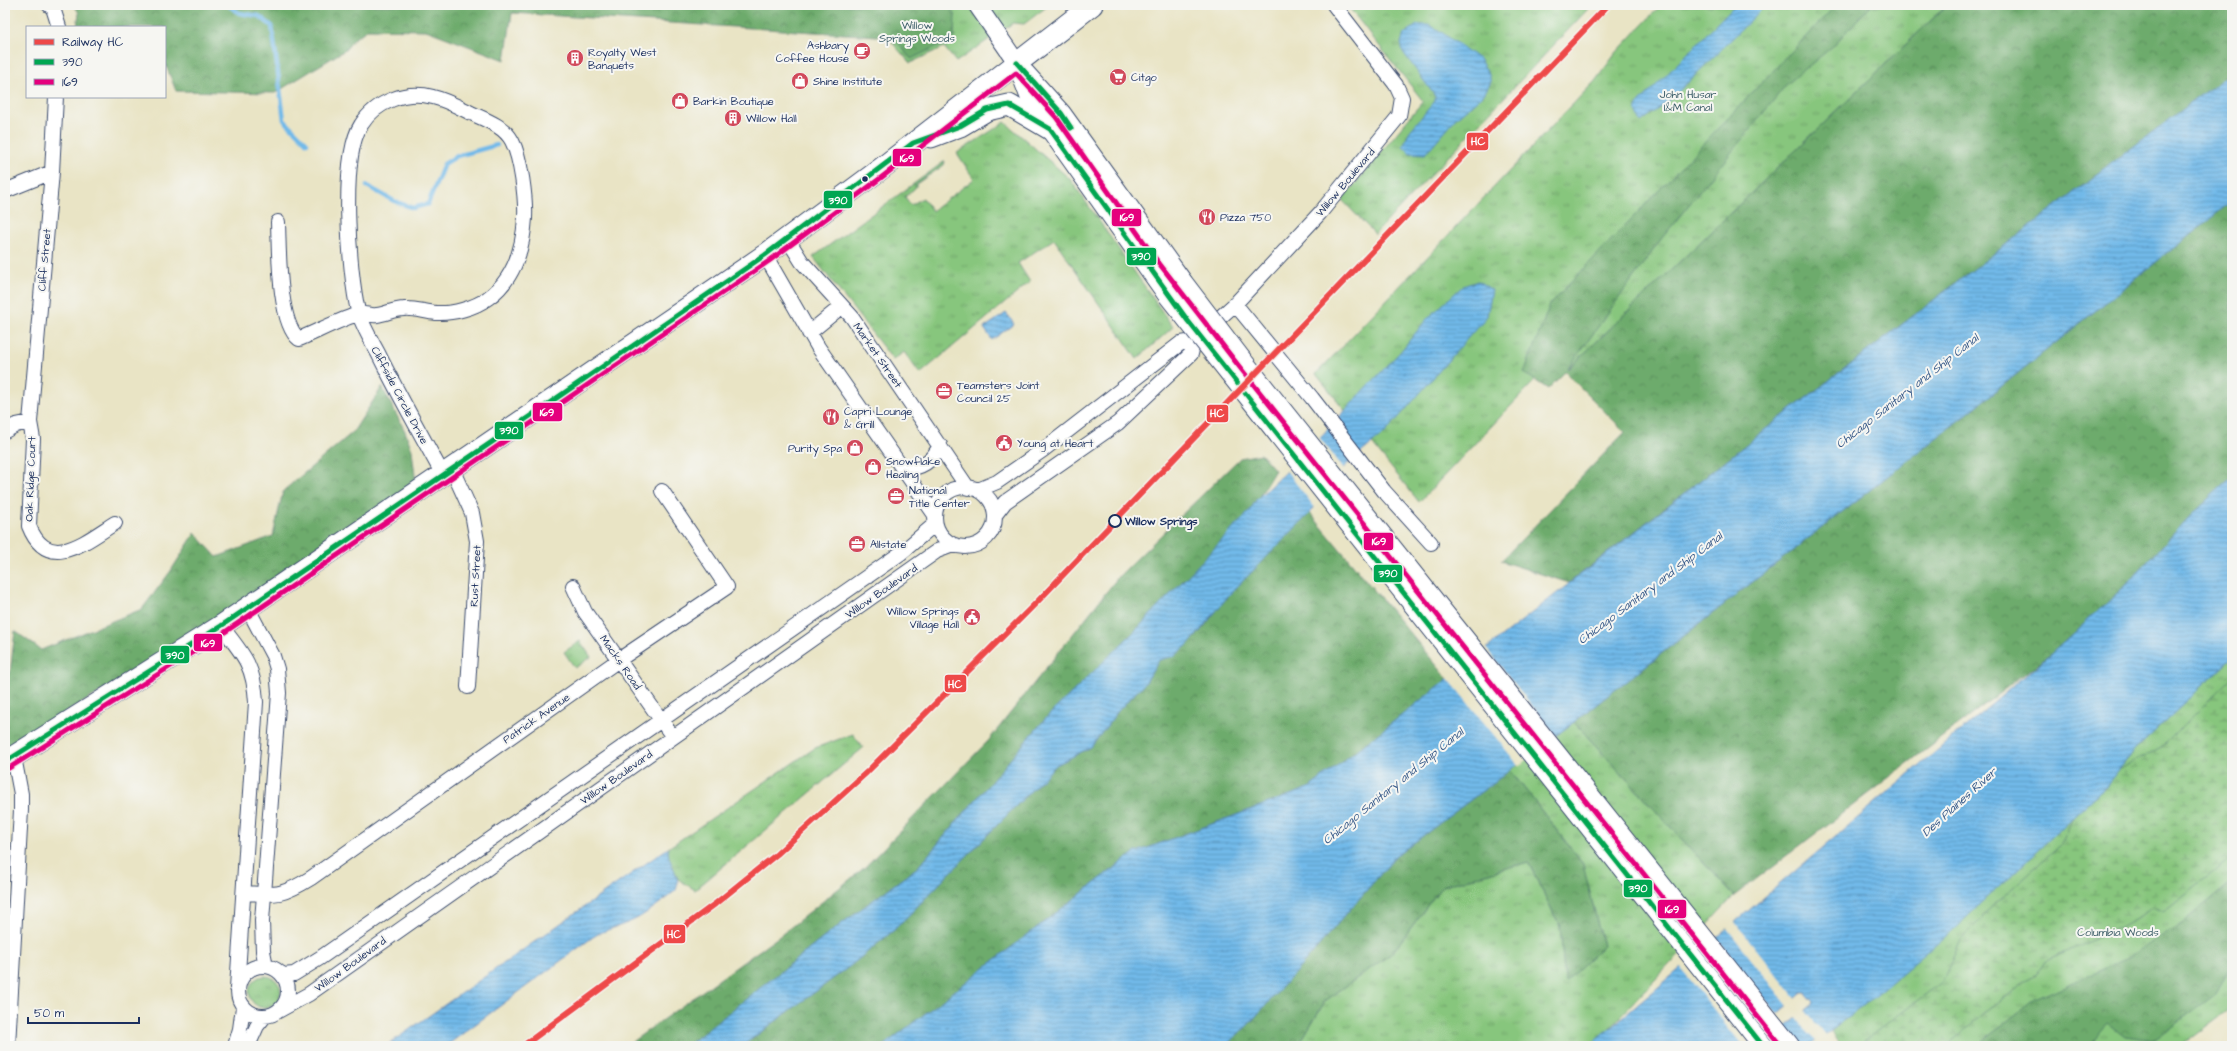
<svg xmlns="http://www.w3.org/2000/svg" width="2237" height="1051" viewBox="0 0 2237 1051" font-family="'Architects Daughter',sans-serif">
<style>
.grass{fill:url(#grass-tufts);stroke:#517a6e}
.forest{fill:url(#forest-crowns);stroke:#446d65}
.wetland{fill:url(#wetland-marsh);stroke:#517a6e}
.water{fill:url(#water-rules);stroke:#4674a4}
.pier{fill:#e9e4c5}
.lines{fill:none;stroke-linecap:round;stroke-linejoin:round}
.stream{stroke:#71b9e9;stroke-width:4.5}
.minor-casing{stroke:#3a4a6d;stroke-width:16}
.tertiary-casing{stroke:#3a4a6d;stroke-width:19}
.secondary-casing{stroke:#3a4a6d;stroke-width:21}
.primary-casing{stroke:#3a4a6d;stroke-width:23}
.minor{stroke:#fff;stroke-width:14}
.tertiary{stroke:#fff;stroke-width:17}
.secondary{stroke:#fff;stroke-width:19}
.primary{stroke:#fff;stroke-width:21}
.secondary-bridge-casing{stroke:#3a4a6d;stroke-width:21;stroke-linecap:butt}
.secondary-bridge{stroke:#fff;stroke-width:19}
.bus-1-casing{stroke:#f6f6f2;stroke-width:8}
.bus-2-casing{stroke:#f6f6f2;stroke-width:8}
.bus-1{stroke:#00a651;stroke-width:5}
.bus-2{stroke:#e5007d;stroke-width:5}
.rail-1-casing{stroke:#f6f6f2;stroke-width:9}
.rail-1{stroke:#ee4848;stroke-width:6}
.bus-dot{fill:#1b2f5e;stroke:#f6f6f2;stroke-width:1.5}
.stop-dot{fill:#f6f6f2;stroke:#1b2f5e;stroke-width:2}
.labels{text-anchor:middle;stroke-width:4;stroke-linejoin:round;paint-order:stroke}
.park-label{font-size:11px;fill:#3b5c67;stroke:#f6f6f2}
.poi-label{font-size:11px;fill:#1b2f5e;stroke:#f6f6f2;text-anchor:start}
.street-label{font-size:11px;fill:#1b2f5e;stroke:#f6f6f2}
.stop-label{font-size:11px;font-weight:bold;fill:#1b2f5e;stroke:#f6f6f2;text-anchor:start}
.water-label{font-size:12px;font-style:italic;fill:#355888;stroke:#f6f6f2}
.line-badge{stroke:#f6f6f2;stroke-width:1.5}
.badge-label{font-size:11px;text-anchor:middle;font-weight:bold;fill:#fff}
</style>
<defs>
<pattern id="grass-tufts" width="24" height="20" patternUnits="userSpaceOnUse"><rect width="24" height="20" fill="#87c67d"/><path d="M3 7l-1-3M5 7V3M7 7l1-3M15 17l-1-3M17 17v-4M19 17l1-3" fill="none" stroke="#6ea16a"/></pattern>
<pattern id="forest-crowns" width="20" height="18" patternUnits="userSpaceOnUse"><rect width="20" height="18" fill="#6dab6c"/><path d="M2 6a3 3 0 1 1 6 0M12 15a3 3 0 1 1 6 0" fill="none" stroke="#598c5c"/></pattern>
<pattern id="wetland-marsh" width="20" height="14" patternUnits="userSpaceOnUse"><rect width="20" height="14" fill="#87c67d"/><path d="M1 5h8M5 5V1M11 12h8M15 12V8" fill="none" stroke="#6ea16a"/></pattern>
<pattern id="water-rules" width="6" height="5" patternUnits="userSpaceOnUse"><rect width="6" height="5" fill="#71b9e9"/><path d="M0 2.5h6" fill="none" stroke="#5c97c0"/></pattern>
</defs>
<rect width="100%" height="100%" fill="#f6f6f2"/>
<filter id="ink" filterUnits="userSpaceOnUse"><feTurbulence type="fractalNoise" baseFrequency=".025" numOctaves="2"/><feDisplacementMap in="SourceGraphic" scale="8" xChannelSelector="R" yChannelSelector="G"/><feConvolveMatrix kernelMatrix="1 2 1 2 8 2 1 2 1" color-interpolation-filters="sRGB"/></filter>
<filter id="wash" filterUnits="userSpaceOnUse"><feTurbulence type="fractalNoise" baseFrequency=".012" numOctaves="4" result="noise"/><feDisplacementMap in="SourceGraphic" scale="16" xChannelSelector="R" yChannelSelector="G"/><feGaussianBlur stdDeviation="0.9" result="paint"/><feColorMatrix in="noise" values="0 0 0 0 0 0 0 0 0 0 0 0 0 0 0 0 0 1.4 0 .05"/><feComposite in="paint" operator="in"/></filter>
<g filter="url(#wash)">
<rect width="100%" height="100%" fill="#e9e4c5"/>
<path class="grass" d="M441 5H1049L1024 24 1013 23 956 62 944 47 910 63 878 26Z
M1347 5H1584L1588 9 1375 234 1342 200 1423 101Z
M1661 5H1947L1565 372 1632 279 1419 502 1316 374 1595 81 1616 53Z
M1005 122 1070 179 1173 327 1137 359 1054 239 1018 263 1030 282 920 374 904 352 893 360 813 257 945 161 944 165 916 184V187L905 197 911 205 923 198 932 211 974 179 957 153Z
M580 641 591 657 575 668 564 652Z
M2232 658V1007L2180 1046H1841L1831 1030 1864 1005 2104 788 2134 751Z
M1574 722 1734 896 1605 1033 1589 1046H1298L1325 1001 1392 953 1442 886 1528 862 1560 926 1565 981 1603 946 1583 864 1510 770Z
M853 734 863 748 695 890 678 879 668 856V848L815 748Z
M249 992a16 16 0 1 1 32 0a16 16 0 1 1-32 0Z"/>
<path class="forest" d="M74 5H948L955 14 954 38 911 59 893 37 512 13 505 60 426 30 368 29 355 38 345 50 275 93 176 91 165 63V27H77L79 13Z
M1836 5H1871L1833 46 1786 85 1662 238 1567 370 1947 5H2232V71L1762 432 1569 583 1501 561 1625 432 1565 372 1548 389 1524 373 1550 304Z
M2232 201V477L2196 510 2117 594 2052 653 1734 896 1574 722 1968 413Z
M382 387 405 431 412 450 416 484 177 647 5 748V675L10 673 15 631 41 650 142 609 170 572 195 533 217 557 273 536 283 491 353 432Z
M1261 454 1275 470 1250 512 1138 628 1046 718 918 867 841 924 687 1046H626L781 935 864 868 989 740 1119 576 1240 458Z
M1310 513 1448 679 1309 788 1134 853 883 1046H742L850 966 894 930 1056 765 1091 747 1118 711 1146 682 1159 660C1195 650 1206 620 1230 594 1255 566 1283 540 1310 513Z
M1510 770 1583 864 1603 946 1565 982 1560 926 1528 862 1442 886 1392 953 1325 1001 1298 1046H1225L1248 1025 1302 965 1396 856Z
M2232 882V965L2216 994 2154 1040 2125 1036 2108 1023 2088 1046H1976L2035 999 2128 958 2183 922Z"/>
<path class="wetland" d="M2232 677V856L2225 863 2164 911 2154 908 2122 926 2045 962 2036 975 1982 1014 1947 1046H1857L1942 982 1961 940 1998 901 2062 843 2073 817 2104 788 2117 771 2163 746Z"/>
<path class="water" d="M1735 5H1766L1671 99 1641 122 1636 111 1639 103Z
M1417 25H1428L1437 29 1479 59 1488 72 1491 82 1484 94 1456 118 1425 154 1410 153 1403 146 1409 132 1435 101V96L1403 52 1401 43 1404 34Z
M2232 71V201L1968 413 1574 722 1396 856 1302 965 1248 1025 1225 1046H883L1134 853 1309 788 1762 432Z
M1478 281 1492 290 1487 316 1386 432 1345 466 1310 513 1229 595 1191 642 1175 656 1159 660 1146 682 1118 711 1091 747 1056 765 894 930 850 966 742 1046H687L841 924 918 867 1046 718 1138 628 1249 512 1256 500 1309 449 1401 351 1426 320 1463 286Z
M1006 313 1014 324 992 340 984 328Z
M2232 477V658L2134 751 2104 788 1952 931 1864 1005 1809 1046H1761L1812 1006 1814 1002 1806 993H1802L1746 1040 1743 1046H1589L2052 653 2117 594 2196 510Z
M668 848C667 864 682 874 676 890 663 901 642 918 627 923 615 928 604 930 593 937L446 1046H386Z"/>
<path class="pier" d="M1318 436 1345 470 1316 509 1285 469Z
M1485 647 1557 737 1519 766 1447 677Z
M1734 921 1797 1000 1788 1006 1726 927Z
M1715 937 1778 1015 1747 1041 1745 1046H1743L1680 967Z
M1804 1009 1826 1036 1817 1043 1796 1016Z"/>
<g class="lines">
<path class="stream" d="M228 5 239 13 259 16 272 26 284 120 307 143
M367 186 394 201 413 208 428 204 444 164 457 156 497 145"/>
</g>
</g>
<g filter="url(#ink)">
<g class="lines">
<defs>
<path id="minor" d="M49 5 53 8 59 27
M56 97 52 172 30 422 33 439 29 526C48 574 86 541 115 523
M5 191 52 172
M278 222C279 248 278 323 299 339 314 333 345 317 359 314 364 313 371 316 377 315 386 314 394 309 404 309 414 308 425 312 436 313 452 314 475 308 488 298 515 279 523 248 525 218 526 199 521 158 512 141 504 126 486 120 471 113 459 107 446 100 433 97 406 90 376 101 361 125 340 157 349 273 358 311 362 325 371 340 378 353 398 394 421 434 443 475
M787 238 802 262 852 317 968 488
M765 255 818 347 935 515
M1235 304 1312 398 1384 491 1431 543
M809 333 842 306
M5 431 16 425 30 422
M452 469 472 513 477 541 468 687
M903 469C921 469 933 461 940 445
M935 517a30 30 0 1 1 60 0a30 30 0 1 1-60 0Z
M978 490 997 482 1043 450 1181 343 1194 341 1235 304 1320 213 1399 116 1402 98 1396 85 1334 5
M995 515 1005 502 1118 423 1191 354 1194 341
M573 586 585 612 673 737
M247 607 273 656 277 669 279 693 262 921 263 951 266 966
M221 626C243 654 254 665 256 702L237 988
M244 893C278 895 282 896 311 878L620 659 727 587 662 491
M238 991a25 25 0 1 1 50 0a25 25 0 1 1-50 0Z
M283 975 294 974 320 958 901 553 935 524
M278 1011 309 994 937 551 953 545
M8 1046 21 810V794L14 757
M235 1046 240 1029 243 1007
M248 1046 257 1026 265 1016"/>
<path id="tertiary" d="M977 5 1017 63"/>
<path id="secondary" d="M1017 63 1033 105 1166 293
M1025 73 1061 113 1182 281
M1243 361 1790 1046"/>
<path id="primary" d="M931 137 960 126 987 110 1009 105 1050 129
M5 762 221 626 765 255 878 171 1092 5"/>
</defs>
<use href="#minor" class="minor-casing"/>
<use href="#tertiary" class="tertiary-casing"/>
<use href="#secondary" class="secondary-casing"/>
<use href="#primary" class="primary-casing"/>
<use href="#minor" class="minor"/>
<use href="#tertiary" class="tertiary"/>
<use href="#secondary" class="secondary"/>
<use href="#primary" class="primary"/>
<defs>
<path id="secondary-bridge" d="M1182 281 1243 361
M1166 293 1763 1046"/>
</defs>
<use href="#secondary-bridge" class="secondary-bridge-casing"/>
<use href="#secondary-bridge" class="secondary-bridge"/>
<defs>
<path id="bus-1" d="M1017 63 1061 113 1071 128
M5 762 221 626 545 406 765 255 913 143 960 126 987 110 1009 105 1050 129 1188 321 1763 1046"/>
<path id="bus-2" d="M9 768 225 632 769 261 882 177 1016 73 1056 117 1155 258 1238 365 1781 1046"/>
</defs>
<use href="#bus-1" class="bus-1-casing"/>
<use href="#bus-2" class="bus-2-casing"/>
<use href="#bus-1" class="bus-1"/>
<use href="#bus-2" class="bus-2"/>
<defs>
<path id="rail-1" d="M523 1046 715 904 777 854 867 772 1038 601 1608 5"/>
</defs>
<use href="#rail-1" class="rail-1-casing"/>
<use href="#rail-1" class="rail-1"/>
</g>
</g>
<defs>
<symbol id="cafe-disc" viewBox="-11 -11 22 22"><circle r="9.5" fill="#d1495b" stroke="#f6f6f2"/><path d="M-5.5-4.5H6V0H3Q3 3.5 0 3.5H-2.5Q-5.5 3.5-5.5 0ZM3-3.2v2h1.7v-2ZM-6 4.5H4V6H-6Z" fill="#fff"/></symbol>
<symbol id="building-disc" viewBox="-11 -11 22 22"><circle r="9.5" fill="#d1495b" stroke="#f6f6f2"/><path d="M-4-6H4V6H1V3H-1V6H-4ZM-2.5-4.3h1.7v1.8h-1.7ZM.8-4.3h1.7v1.8H.8ZM-2.5-1h1.7V.8h-1.7ZM.8-1h1.7V.8H.8Z" fill="#fff"/></symbol>
<symbol id="supermarket-disc" viewBox="-11 -11 22 22"><circle r="9.5" fill="#d1495b" stroke="#f6f6f2"/><path d="M-6-5.5h2.5l.6 2H6L4.5 2H-2.5L-4.4-4H-6ZM-1.5 3.2a1.3 1.3 0 1 0 .1 0ZM3 3.2a1.3 1.3 0 1 0 .1 0Z" fill="#fff"/></symbol>
<symbol id="shop-disc" viewBox="-11 -11 22 22"><circle r="9.5" fill="#d1495b" stroke="#f6f6f2"/><path d="M-5-2.5h2.3a2.7 3.5 0 0 1 5.4 0H5L5.5 6h-11ZM-1.5-2.5h3a1.5 2.3 0 0 0-3 0Z" fill="#fff"/></symbol>
<symbol id="restaurant-disc" viewBox="-11 -11 22 22"><circle r="9.5" fill="#d1495b" stroke="#f6f6f2"/><path d="M-5-6h1v4h1v-4h1v4h1v-4h1v5L-1.5 .5V6h-2V.5L-5-1ZM5-6V6H3V1.5H1.5Q1.5-4 5-6Z" fill="#fff"/></symbol>
<symbol id="office-disc" viewBox="-11 -11 22 22"><circle r="9.5" fill="#d1495b" stroke="#f6f6f2"/><path d="M-6-3h4V-5.5h4V-3h4V5H-6ZM-1-4.5V-3h2v-1.5ZM-6 0V1H6V0Z" fill="#fff"/></symbol>
<symbol id="civic-disc" viewBox="-11 -11 22 22"><circle r="9.5" fill="#d1495b" stroke="#f6f6f2"/><path d="M-.6-6.5H3V-4.5H.6V-3L4-1V1h2V6H-6V1h2V-1L-.6-3ZM-1.2 2.5V6h2.4V2.5Z" fill="#fff"/></symbol>
</defs>
<g fill-rule="evenodd">
<use href="#cafe-disc" x="852" y="41" width="20" height="20"/>
<use href="#building-disc" x="565" y="48" width="20" height="20"/>
<use href="#supermarket-disc" x="1108" y="67" width="20" height="20"/>
<use href="#shop-disc" x="790" y="71" width="20" height="20"/>
<use href="#shop-disc" x="670" y="91" width="20" height="20"/>
<use href="#building-disc" x="723" y="108" width="20" height="20"/>
<use href="#restaurant-disc" x="1197" y="207" width="20" height="20"/>
<use href="#office-disc" x="934" y="381" width="20" height="20"/>
<use href="#restaurant-disc" x="821" y="407" width="20" height="20"/>
<use href="#civic-disc" x="994" y="433" width="20" height="20"/>
<use href="#shop-disc" x="845" y="438" width="20" height="20"/>
<use href="#shop-disc" x="863" y="457" width="20" height="20"/>
<use href="#office-disc" x="886" y="486" width="20" height="20"/>
<use href="#office-disc" x="847" y="534" width="20" height="20"/>
<use href="#civic-disc" x="962" y="607" width="20" height="20"/>
</g>
<circle class="bus-dot" cx="865" cy="179" r="3.5"/>
<circle class="stop-dot" cx="1115" cy="521" r="6"/>
<g class="labels">
<g class="park-label">
<text x="917" y="29">Willow<tspan x="917" dy="13">Springs Woods</tspan></text>
<text x="1688" y="98">John Husar<tspan x="1688" dy="13">I&amp;M Canal</tspan></text>
<text x="2118" y="936">Columbia Woods</text>
</g>
<g class="poi-label">
<text x="849" y="49" text-anchor="end">Ashbary<tspan x="849" dy="13">Coffee House</tspan></text>
<text x="588" y="56">Royalty West<tspan x="588" dy="13">Banquets</tspan></text>
<text x="1131" y="81">Citgo</text>
<text x="813" y="85">Shine Institute</text>
<text x="693" y="105">Barkin Boutique</text>
<text x="746" y="122">Willow Hall</text>
<text x="1220" y="221">Pizza 750</text>
<text x="957" y="389">Teamsters Joint<tspan x="957" dy="13">Council 25</tspan></text>
<text x="844" y="415">Capri Lounge<tspan x="844" dy="13">&amp; Grill</tspan></text>
<text x="1017" y="447">Young at Heart</text>
<text x="842" y="452" text-anchor="end">Purity Spa</text>
<text x="886" y="465">Snowflake<tspan x="886" dy="13">Healing</tspan></text>
<text x="909" y="494">National<tspan x="909" dy="13">Title Center</tspan></text>
<text x="870" y="548">Allstate</text>
<text x="959" y="615" text-anchor="end">Willow Springs<tspan x="959" dy="13">Village Hall</tspan></text>
</g>
<g class="street-label">
<text transform="translate(1345 182) rotate(-50)" y="4">Willow Boulevard</text>
<text transform="translate(44 260) rotate(-85)" y="4">Cliff Street</text>
<text transform="translate(878 355) rotate(55)" y="4">Market Street</text>
<text transform="translate(400 395) rotate(62)" y="4">Cliffside Circle Drive</text>
<text transform="translate(30 479) rotate(-88)" y="4">Oak Ridge Court</text>
<text transform="translate(475 576) rotate(-87)" y="4">Rust Street</text>
<text transform="translate(881 591) rotate(-35)" y="4">Willow Boulevard</text>
<text transform="translate(621 662) rotate(55)" y="4">Macks Road</text>
<text transform="translate(536 718) rotate(-35)" y="4">Patrick Avenue</text>
<text transform="translate(616 777) rotate(-35)" y="4">Willow Boulevard</text>
<text transform="translate(350 964) rotate(-36)" y="4">Willow Boulevard</text>
</g>
<g class="stop-label">
<text x="1125" y="525">Willow Springs</text>
</g>
<g class="water-label">
<text transform="translate(1907 391) rotate(-38)" y="4">Chicago Sanitary and Ship Canal</text>
<text transform="translate(1650 588) rotate(-37)" y="4">Chicago Sanitary and Ship Canal</text>
<text transform="translate(1393 786) rotate(-39)" y="4">Chicago Sanitary and Ship Canal</text>
<text transform="translate(1959 802) rotate(-42)" y="4">Des Plaines River</text>
</g>
</g>
<g class="line-badge">
<rect x="1466" y="132" width="23" height="19" rx="4" fill="#ee4848"/>
<rect x="892" y="148" width="30" height="19" rx="4" fill="#e5007d"/>
<rect x="823" y="190" width="30" height="19" rx="4" fill="#00a651"/>
<rect x="1111" y="208" width="31" height="19" rx="4" fill="#e5007d"/>
<rect x="1126" y="247" width="31" height="19" rx="4" fill="#00a651"/>
<rect x="532" y="402" width="31" height="20" rx="4" fill="#e5007d"/>
<rect x="1206" y="404" width="23" height="19" rx="4" fill="#ee4848"/>
<rect x="494" y="421" width="30" height="19" rx="4" fill="#00a651"/>
<rect x="1363" y="532" width="31" height="19" rx="4" fill="#e5007d"/>
<rect x="1373" y="564" width="30" height="19" rx="4" fill="#00a651"/>
<rect x="193" y="633" width="30" height="19" rx="4" fill="#e5007d"/>
<rect x="160" y="645" width="30" height="19" rx="4" fill="#00a651"/>
<rect x="944" y="674" width="23" height="19" rx="4" fill="#ee4848"/>
<rect x="1623" y="879" width="30" height="19" rx="4" fill="#00a651"/>
<rect x="1657" y="899" width="30" height="20" rx="4" fill="#e5007d"/>
<rect x="663" y="924" width="23" height="20" rx="4" fill="#ee4848"/>
</g>
<g class="badge-label">
<text x="1478" y="145">HC</text>
<text x="907" y="162">169</text>
<text x="838" y="204">390</text>
<text x="1127" y="221">169</text>
<text x="1141" y="260">390</text>
<text x="547" y="416">169</text>
<text x="1217" y="417">HC</text>
<text x="509" y="434">390</text>
<text x="1379" y="545">169</text>
<text x="1388" y="577">390</text>
<text x="208" y="647">169</text>
<text x="175" y="659">390</text>
<text x="955" y="688">HC</text>
<text x="1638" y="892">390</text>
<text x="1672" y="913">169</text>
<text x="674" y="938">HC</text>
</g>
<rect width="2237" height="1051" fill="none" stroke="#f6f6f2" stroke-width="20"/>
<rect x="26" y="26" width="140" height="72" fill="#f6f6f2" stroke="#9ea6b7"/>
<rect x="34" y="39" width="20" height="6" fill="#ee4848" stroke="#9ea6b7"/>
<text x="62" y="46" font-size="12" fill="#1b2f5e">Railway HC</text>
<rect x="34" y="59" width="20" height="6" fill="#00a651" stroke="#9ea6b7"/>
<text x="62" y="66" font-size="12" fill="#1b2f5e">390</text>
<rect x="34" y="79" width="20" height="6" fill="#e5007d" stroke="#9ea6b7"/>
<text x="62" y="86" font-size="12" fill="#1b2f5e">169</text>
<path d="M28 1017v6h111v-6" fill="none" stroke="#1b2f5e" stroke-width="2"/>
<text x="34" y="1017" font-size="12" fill="#1b2f5e" stroke="#f6f6f2" stroke-width="3" paint-order="stroke">50 m</text>
</svg>
